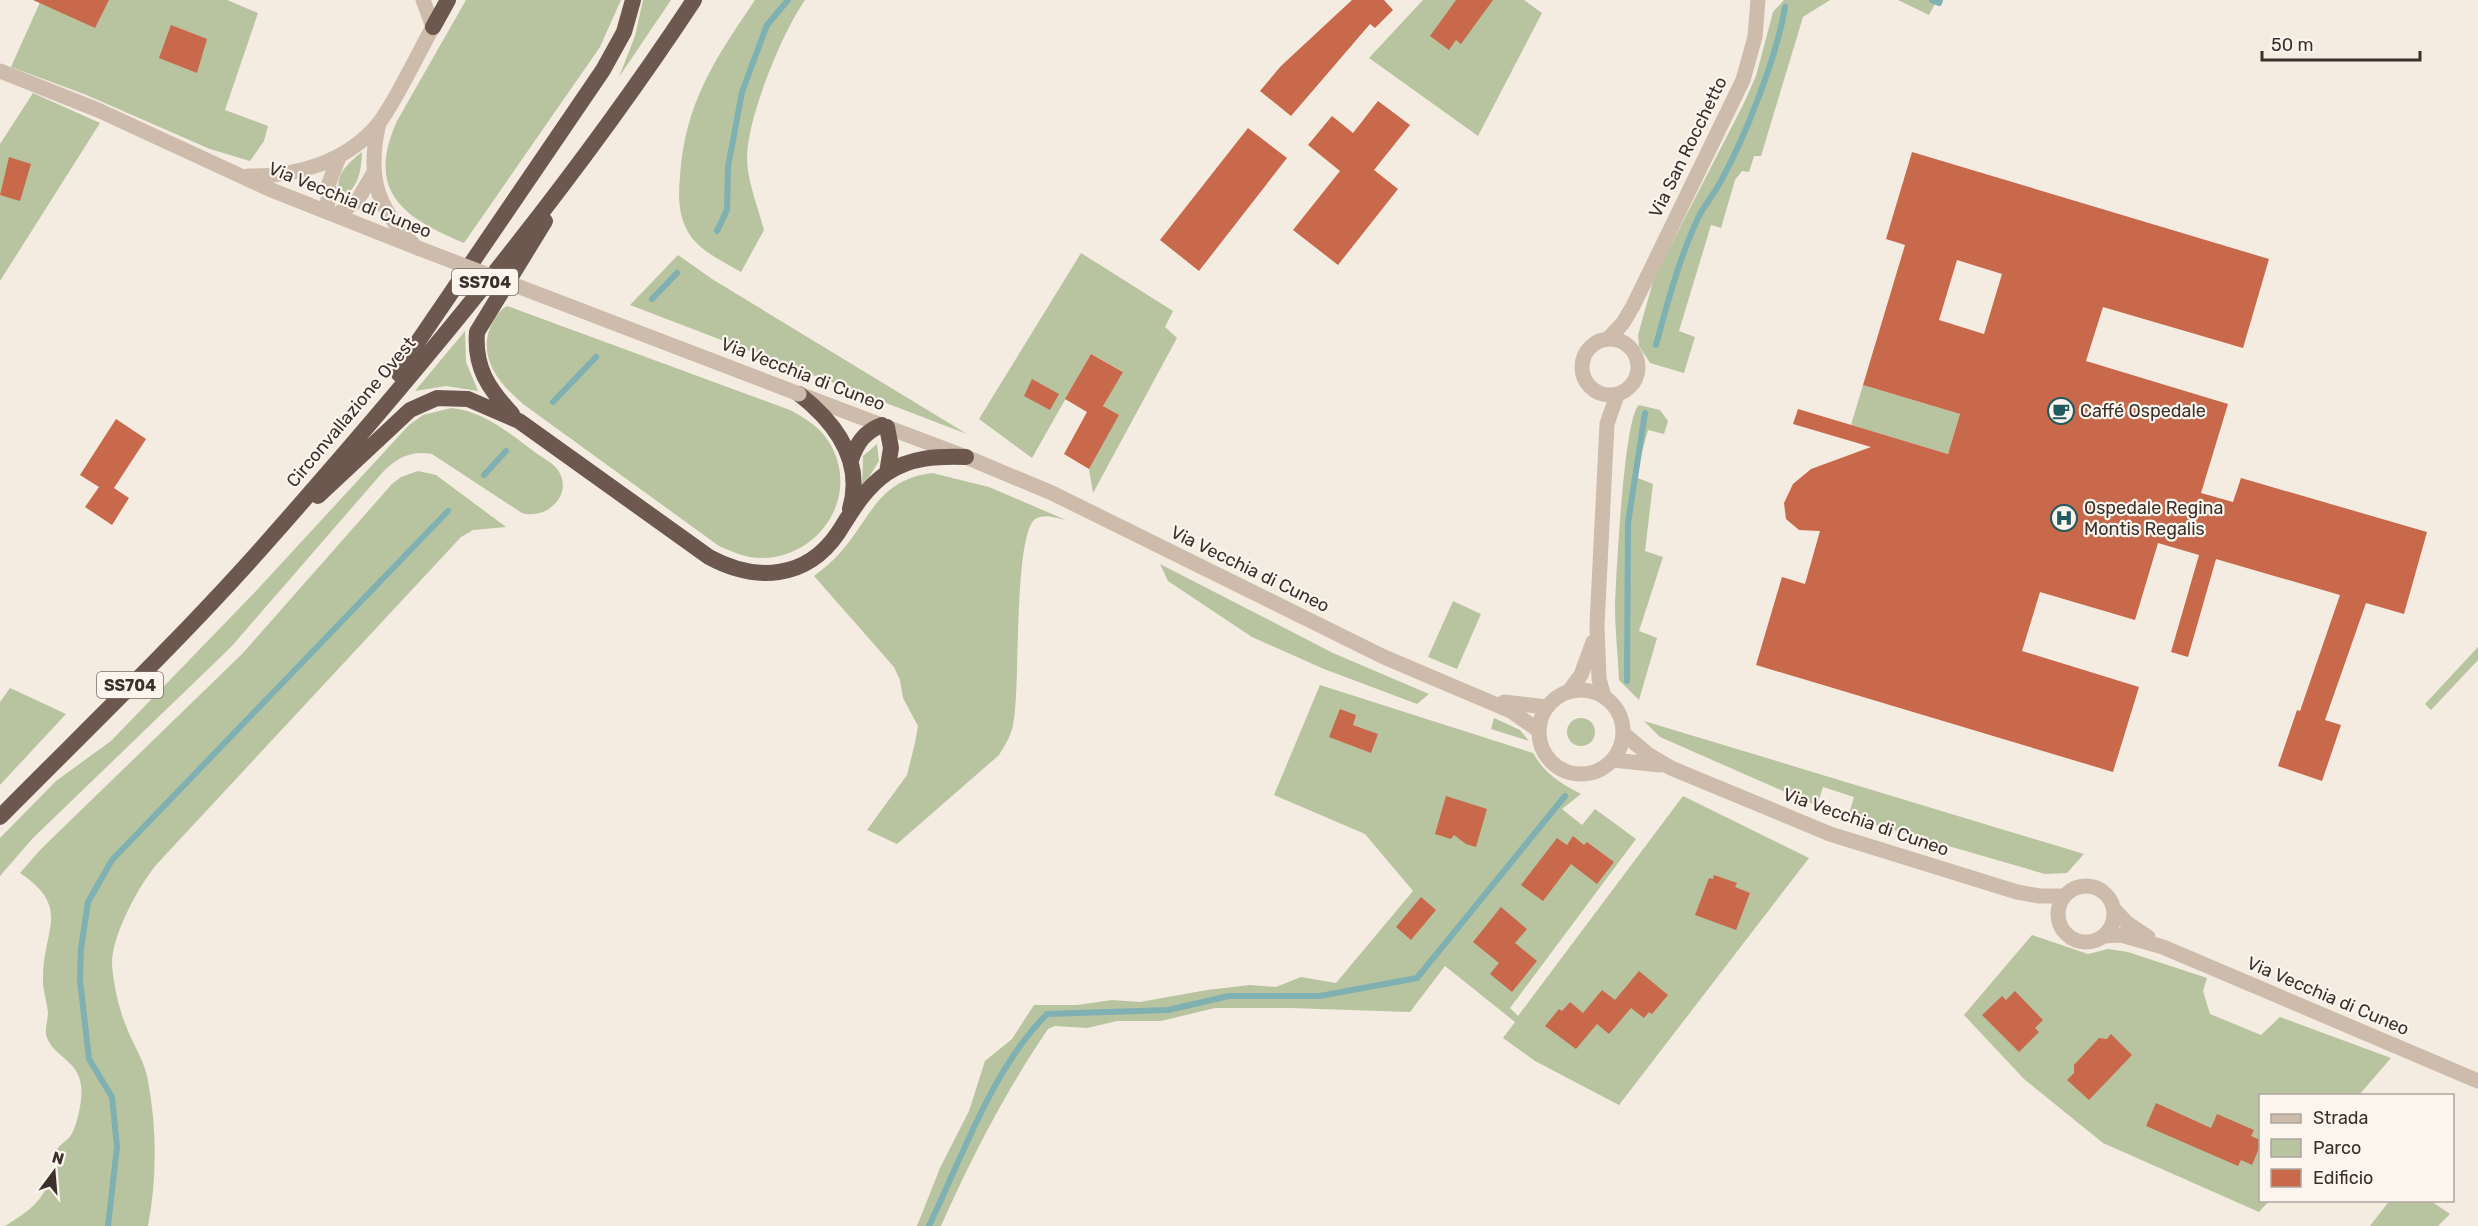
<svg xmlns="http://www.w3.org/2000/svg" width="2478" height="1226" viewBox="0 0 2478 1226" font-family="Rubik,sans-serif">
<style>
.green{fill:#b8c4a0}
.lines{fill:none;stroke-linecap:round;stroke-linejoin:round}
.stream{stroke:#7fb0b2;stroke-width:6}
.building{fill:#c8694b;fill-rule:evenodd}
.minor{stroke:#cdbbac;stroke-width:15}
.tertiary{stroke:#cdbbac;stroke-width:15}
.trunk{stroke:#6c584f;stroke-width:16}
.tertiary-bridge{stroke:#cdbbac;stroke-width:15}
.labels{text-anchor:middle;stroke-width:4.5;stroke-linejoin:round;paint-order:stroke}
.shield{fill:#fbf5ee;stroke:#756b66;stroke-width:1.5}
.shield-label{font-size:16px;font-weight:bold;fill:#3b302b}
.street-label{font-size:18px;fill:#3b302b;stroke:#fbf5ee}
.poi-label{font-size:18px;fill:#3b302b;stroke:#fbf5ee;text-anchor:start}
</style>
<rect width="100%" height="100%" fill="#f4ebe1"/>
<path class="green" d="M41 0H227L258 13 225 110 268 126 264 141 250 161 210 149 84 94 11 67Z
M466 0H621L600 47 464 243C404 218 365 192 397 121Z
M643 0H671L619 77 635 36Z
M755 0H805C782 33 747 118 747 158 747 181 758 207 764 230L741 272C724 262 704 253 692 238 678 219 678 198 680 176 685 103 715 59 755 0Z
M1423 0H1524L1542 13 1478 136 1369 58Z
M1784 0H1830L1803 17 1761 156H1754L1749 172 1742 171 1735 180 1721 228 1711 225 1679 331 1695 337 1684 373 1650 363 1639 346 1638 335 1654 278 1744 103 1756 76 1773 12Z
M1898 0H1937L1929 15Z
M33 93 100 123 0 281V144Z
M362 152C361 172 359 186 342 199 331 178 347 164 362 152Z
M1081 253 1173 311 1165 327 1177 338 1093 493 1089 469 1118 415 1103 406 1122 371 1091 354 1032 458 979 419Z
M678 255 712 279 967 434 630 305Z
M507 306 790 410C805 418 820 427 829 442 864 499 813 567 749 557 739 555 729 550 719 546L523 404C501 385 478 360 490 328 494 320 499 310 507 306Z
M465 331 466 362 478 391 446 386 415 391Z
M1863 385 1960 414 1948 454 1851 425Z
M1639 405 1660 410 1668 421 1664 434 1648 430 1635 477 1653 484 1645 551 1663 557 1639 631 1657 638 1639 700 1619 680C1618 655 1615 630 1615 606 1616 578 1624 416 1639 405Z
M451 408C484 411 510 434 536 453 543 458 553 463 558 470 574 495 547 520 522 513L432 454C411 450 396 458 382 473L231 647 32 839 0 876V838L56 781 111 741 256 591 409 425 423 415Z
M877 444 879 461 862 488 863 456Z
M418 471 436 475 506 527 473 530 461 537 156 865C138 887 112 935 112 964 113 983 119 1009 126 1026 133 1045 145 1061 148 1081 157 1129 157 1178 148 1226H5C32 1209 44 1201 53 1170 55 1163 54 1153 58 1148 62 1143 68 1140 71 1135 76 1128 80 1109 81 1100 86 1059 54 1061 46 1035 45 1029 48 1019 48 1012 47 1002 43 991 43 981 42 929 73 909 20 873L41 849 242 654 392 484 401 477Z
M932 473 989 487 1066 520C1057 518 1044 513 1035 519 1013 537 1021 689 1013 725 1011 736 1005 745 999 755L897 844 867 830 907 775 915 743 918 726 903 698 900 680 894 667 814 576C823 569 832 562 839 554 871 519 877 480 932 473Z
M1160 564 1333 653 1429 694 1417 704 1324 669 1252 637 1168 581Z
M1453 601 1481 614 1457 669 1428 657Z
M2478 647V660L2431 710 2425 704Z
M1320 685 1533 753C1545 774 1560 783 1581 794L1562 809 1582 825 1595 809 1636 839 1510 1008 1518 1016 1683 796 1809 858 1619 1105 1535 1061 1503 1038 1515 1022 1445 966 1410 1012 1290 1008H1215L1161 1021H1117L1087 1028 1055 1026 1048 1029C1005 1092 972 1157 941 1226H917L940 1168 969 1111 985 1061 1012 1039 1034 1005H1077L1112 1000 1140 1002 1207 990 1250 985 1276 987 1301 977 1336 983 1413 891 1365 834 1274 795Z
M10 688 66 714 0 785V702Z
M1567 732a14 14 0 1 1 28 0a14 14 0 1 1-28 0Z
M1494 718 1520 730 1529 741 1491 729Z
M1644 721 2084 854 2067 873 2045 874 1848 817 1854 797 1823 787 1817 806 1660 737Z
M2032 935 2088 954 2108 949 2128 952 2207 978 2203 991 2210 1014 2261 1035 2280 1017 2391 1058 2359 1095 2260 1096V1200L2269 1201 2259 1212 2103 1143 2024 1079 1964 1015Z
M2390 1200 2431 1201 2450 1214 2438 1226H2370Z"/>
<g class="lines">
<path class="stream" d="M1932 0 1939 3 1940 0
M717 231 727 210 728 167 742 92 767 25 788 0
M652 299 677 273
M1656 345C1668 301 1680 255 1700 214 1707 202 1716 191 1722 179 1746 135 1777 56 1785 7
M553 402 596 357
M484 475 506 451
M1627 681 1628 523 1645 413
M108 1226 117 1147 112 1097 89 1059 80 980 81 949 88 902 112 860 448 511
M929 1226C962 1157 993 1068 1047 1014L1168 1010 1229 996H1320L1417 978 1565 796"/>
</g>
<path class="building" d="M33 0H109L95 28Z
M1352 0H1384L1393 10 1375 28 1370 24 1291 116 1260 91 1281 66Z
M1456 0H1493L1461 44 1456 40 1449 50 1430 36Z
M171 25 207 39 197 73 159 58Z
M1378 101 1410 125 1374 170 1398 189 1338 265 1293 230 1340 171 1308 145 1332 116 1353 133Z
M1248 128 1287 158 1199 271 1160 240Z
M1912 152 2269 259 2243 348 2103 307 2086 361 2228 404 2201 493 2233 502 2241 478 2427 532 2404 614 2366 603 2325 720 2341 725 2322 781 2278 766 2297 710 2300 711 2340 595 2216 559 2188 657 2171 652 2199 555 2158 543 2135 620 2040 592 2022 651 2139 687 2113 772 1756 665 1782 577 1805 584 1820 531 1799 530 1786 519 1784 503 1793 484 1811 469 1871 447 1793 424 1798 409 1948 454 1960 414 1863 385 1905 245 1886 239ZM1957 260 2002 274 1984 334 1939 320Z
M9 157 31 164 20 201 0 195Z
M1091 354 1123 372 1103 406 1119 415 1089 469 1064 454 1087 412 1065 399Z
M1032 379 1059 394 1050 410 1024 396Z
M116 419 146 439 114 488 129 498 112 525 85 507 99 487 80 475Z
M1340 709 1356 715 1353 725 1378 734 1371 753 1329 737Z
M1446 796 1487 809 1476 847 1466 844 1454 835 1451 839 1435 834Z
M1573 836 1584 845 1587 842 1614 862 1597 884 1571 864 1543 901 1521 885 1557 838 1567 845Z
M1714 875 1737 883 1735 887 1750 893 1736 930 1695 915 1709 878 1713 879Z
M1421 897 1436 910 1411 940 1396 927Z
M1501 907 1527 929 1515 943 1537 961 1512 992 1490 974 1499 963 1473 942Z
M1639 971 1668 995 1652 1014 1649 1012 1644 1018 1631 1008 1609 1034 1597 1024 1576 1049 1545 1026 1559 1009 1562 1011 1570 1002 1583 1013 1602 990 1615 1000Z
M2015 991 2043 1020 2035 1028 2039 1032 2019 1052 1982 1015 2002 996 2006 1000Z
M2111 1034 2132 1055 2089 1100 2067 1080 2074 1073V1065L2099 1038 2107 1039Z
M2156 1103 2211 1128 2217 1114 2254 1130 2251 1136 2260 1140V1146L2252 1165 2241 1160 2238 1166 2146 1126Z"/>
<g class="lines">
<path class="minor" d="M423 0 433 27
M1608 339 1623 323 1633 306 1743 80 1755 37 1758 0
M1582 367a28 28 0 1 1 56 0a28 28 0 1 1-56 0Z
M1569 691 1581 675 1593 642
M1604 696 1599 679 1597 625 1607 424 1617 395"/>
<path class="tertiary" d="M0 71 98 110 269 189 418 248
M379 123C367 174 375 206 413 244
M248 176C295 177 348 162 379 123 397 99 417 55 433 27
M327 212 329 183 339 157
M336 215 357 201 373 174
M802 395 966 457 1052 493 1384 657 1511 711 1538 730
M1539 732a42 42 0 1 1 84 0a42 42 0 1 1-84 0Z
M1504 702 1546 707
M1624 734 1649 755 1671 768 1830 834 2017 892 2039 896H2064
M1613 760 1660 765
M2058 914a28 28 0 1 1 56 0a28 28 0 1 1-56 0Z
M2114 909 2127 923 2148 937
M2103 936 2121 935 2163 947 2478 1081"/>
<path class="trunk" d="M433 27 448 0
M399 374 417 343 603 70 624 32 633 0
M799 394C836 423 864 461 850 509
M512 414C489 389 474 368 477 332L545 221
M887 427 891 448 887 473
M851 460C857 443 864 432 882 425
M318 496 410 410 437 398 468 399 519 421 709 557C755 582 806 580 838 533 852 511 864 489 887 473 911 457 938 456 966 457
M0 817C87 729 177 643 260 550 414 376 566 194 694 0"/>
<path class="tertiary-bridge" d="M418 248 799 394"/>
</g>
<defs>
<symbol id="cafe-ring" viewBox="-11 -11 22 22"><circle r="9.5" fill="#fbf5ee" stroke="#1f5a5e" stroke-width="1.5"/><path d="M-5.5-4.5H6V0H3Q3 3.5 0 3.5H-2.5Q-5.5 3.5-5.5 0ZM3-3.2v2h1.7v-2ZM-6 4.5H4V6H-6Z" fill="#1f5a5e"/></symbol>
<symbol id="hospital-ring" viewBox="-11 -11 22 22"><circle r="9.5" fill="#fbf5ee" stroke="#1f5a5e" stroke-width="1.5"/><path d="M-5-5h3v3.5h4V-5h3V5h-3V1.5h-4V5h-3Z" fill="#1f5a5e"/></symbol>
</defs>
<g fill-rule="evenodd">
<use href="#cafe-ring" x="2046" y="396" width="30" height="30"/>
<use href="#hospital-ring" x="2049" y="503" width="30" height="30"/>
</g>
<g class="labels">
<g class="shield">
<rect x="452" y="269" width="66" height="26" rx="4.5"/>
<rect x="97" y="672" width="66" height="26" rx="4.5"/>
</g>
<g class="shield-label">
<text x="485" y="288">SS704</text>
<text x="130" y="691">SS704</text>
</g>
<g class="street-label">
<text transform="translate(1688 147) rotate(-64)" y="6">Via San Rocchetto</text>
<text transform="translate(350 200) rotate(22)" y="6">Via Vecchia di Cuneo</text>
<text transform="translate(803 374) rotate(21)" y="6">Via Vecchia di Cuneo</text>
<text transform="translate(351 412) rotate(-50)" y="6">Circonvallazione Ovest</text>
<text transform="translate(1250 569) rotate(26)" y="6">Via Vecchia di Cuneo</text>
<text transform="translate(1866 822) rotate(19)" y="6">Via Vecchia di Cuneo</text>
<text transform="translate(2328 996) rotate(23)" y="6">Via Vecchia di Cuneo</text>
</g>
<g class="poi-label">
<text x="2080" y="417">Caffé Ospedale</text>
<text x="2084" y="514">Ospedale Regina<tspan x="2084" dy="21">Montis Regalis</tspan></text>
</g>
</g>
<rect x="2259" y="1094" width="195" height="108" fill="#fbf5ee" stroke="#aea6a0" stroke-width="1.5"/>
<rect x="2271" y="1114" width="30" height="9" fill="#cdbbac" stroke="#aea6a0" stroke-width="1.5"/>
<text x="2313" y="1124" font-size="18" fill="#3b302b">Strada</text>
<rect x="2271" y="1139" width="30" height="18" fill="#b8c4a0" stroke="#aea6a0" stroke-width="1.5"/>
<text x="2313" y="1154" font-size="18" fill="#3b302b">Parco</text>
<rect x="2271" y="1169" width="30" height="18" fill="#c8694b" stroke="#aea6a0" stroke-width="1.5"/>
<text x="2313" y="1184" font-size="18" fill="#3b302b">Edificio</text>
<g transform="translate(54 1172) rotate(16)" stroke="#fbf5ee" stroke-width="4.5" paint-order="stroke">
<path d="M0-4.5L10 22L0 15L-10 22Z" fill="#3b302b"/>
<text y="-9" font-size="16" font-weight="bold" text-anchor="middle" fill="#3b302b">N</text>
</g>
<path d="M2262 51v9h158v-9" fill="none" stroke="#3b302b" stroke-width="3"/>
<text x="2271" y="51" font-size="18" fill="#3b302b" stroke="#fbf5ee" stroke-width="4.5" paint-order="stroke">50 m</text>
</svg>
